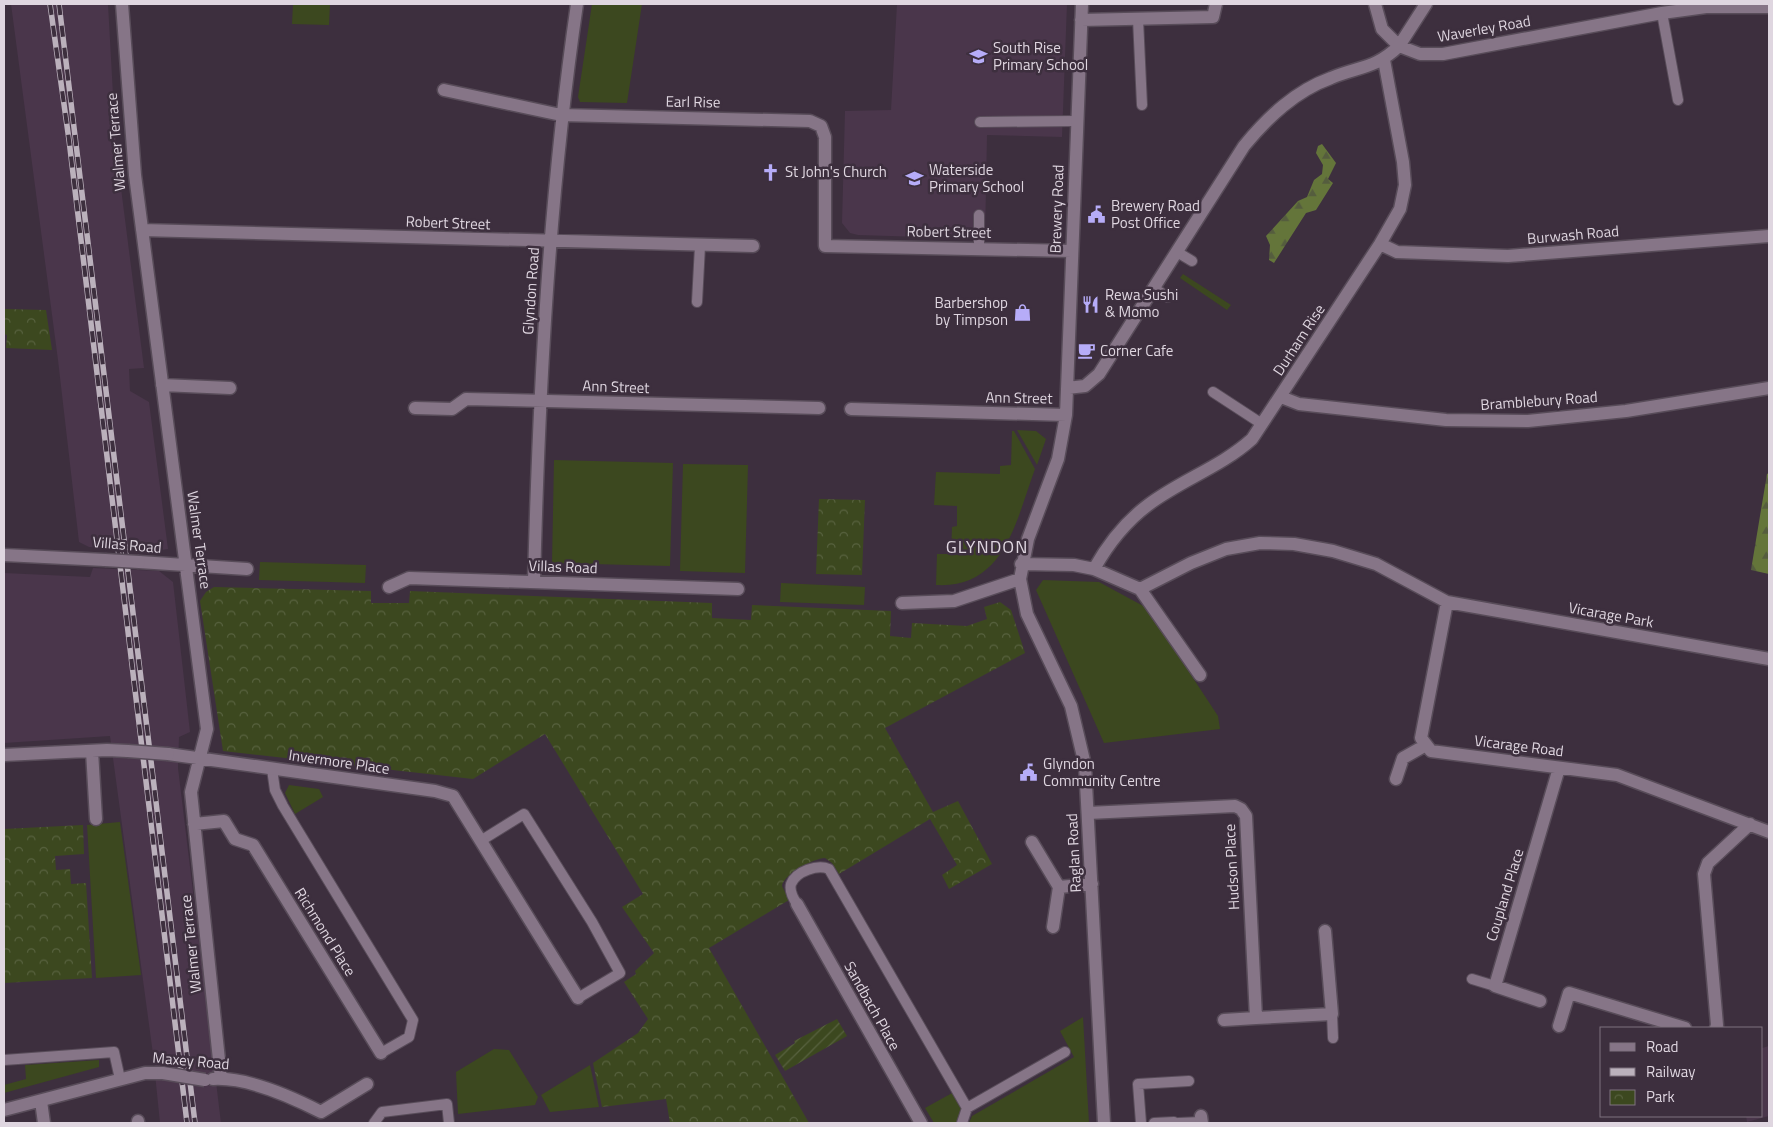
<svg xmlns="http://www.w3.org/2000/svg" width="1773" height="1127" viewBox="0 0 1773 1127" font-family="'Titillium Web',sans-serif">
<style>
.built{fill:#4a364b}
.grass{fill:#3c481f}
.forest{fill:url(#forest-firs)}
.park{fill:url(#park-crowns)}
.garden{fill:url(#garden-furrows)}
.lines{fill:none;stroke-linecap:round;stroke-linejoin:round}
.lane-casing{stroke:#584c59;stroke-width:12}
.street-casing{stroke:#584c59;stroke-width:15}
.lane{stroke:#867587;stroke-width:10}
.street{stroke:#867587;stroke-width:12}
.rail-casing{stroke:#bbb1bc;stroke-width:5.5}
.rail{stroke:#3d2f3e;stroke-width:4;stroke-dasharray:11;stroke-linecap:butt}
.street-bridge-casing{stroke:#584c59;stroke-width:15;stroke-linecap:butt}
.street-bridge{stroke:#867587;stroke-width:12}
.labels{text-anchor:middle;stroke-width:5;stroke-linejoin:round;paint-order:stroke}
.street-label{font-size:15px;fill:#dfd6e0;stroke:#3d2f3e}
.poi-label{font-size:15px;fill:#dfd6e0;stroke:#3d2f3e;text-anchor:start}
.quarter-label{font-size:18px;letter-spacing:1px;fill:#dfd6e0;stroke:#3d2f3e}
</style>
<defs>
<pattern id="forest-firs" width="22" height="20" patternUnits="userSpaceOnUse" patternTransform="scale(1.25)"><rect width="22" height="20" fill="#64753a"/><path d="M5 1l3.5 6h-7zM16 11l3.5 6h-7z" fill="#555d3e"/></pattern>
<pattern id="park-crowns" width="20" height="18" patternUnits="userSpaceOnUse" patternTransform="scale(1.25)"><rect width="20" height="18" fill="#3c481f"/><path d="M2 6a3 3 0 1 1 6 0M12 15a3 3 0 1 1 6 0" fill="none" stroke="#58623f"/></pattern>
<pattern id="garden-furrows" width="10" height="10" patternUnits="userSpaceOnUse" patternTransform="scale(1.25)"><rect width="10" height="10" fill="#3c481f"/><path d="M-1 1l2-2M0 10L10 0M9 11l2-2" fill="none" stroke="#58623f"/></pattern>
</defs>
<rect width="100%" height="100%" fill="#3d2f3e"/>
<path class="built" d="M11 4H108L116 149 144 368 129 369 130 391 149 402 168 549 156 551 89 547 79 542 58 360Z
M897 4H1067L1062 137 987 135 985 239 858 235 850 233 842 223 845 111 891 110Z
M93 568 159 571 173 582 190 732 179 737 178 768 221 1123H160L153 1054 110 736 4 743V573L90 577Z
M1769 1046V1116L1747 1122 1746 1116H1762V1048Z"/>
<path class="grass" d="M293 4H330L329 25 292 24Z
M592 4H642L627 103 580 102 578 97Z
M1183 274 1231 305 1227 310 1180 278Z
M1017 430 1036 431 1046 439 1037 465Z
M1012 431H1014L1035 469C1016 520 1005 589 936 585L937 554H951L952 527 957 526V506L934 505 936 472 1000 474V466L1011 465Z
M554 460 673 463 670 566 552 563Z
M683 464 748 465 745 573 680 571Z
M260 562 366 565 365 583 259 580Z
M1043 580 1099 582 1147 608 1218 716 1220 729 1104 743 1036 590Z
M781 583 865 587 864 605 780 602Z
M289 785 319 789 323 797 295 814 285 793Z
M120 822 141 975 96 978 87 825Z
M1083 1017 1089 1123H969L972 1116 1074 1057 1060 1031Z
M494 1049 509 1050 538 1097 535 1105 458 1114 456 1072Z
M99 1060V1067L4 1093V1085L26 1079 25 1065Z
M590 1065 599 1107 550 1112 541 1095Z
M954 1092 961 1108 958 1123H934L925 1108Z"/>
<path class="forest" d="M1322 144 1336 163 1328 179 1333 183 1316 210 1306 213 1274 263 1269 260 1270 245 1266 236 1298 201 1307 197 1314 180 1322 174 1323 165 1316 153 1318 146Z
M1769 473V574L1751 570 1767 474Z"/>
<path class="park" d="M4 309 46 310 52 350 6 348 7 335 4 334Z
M819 499 865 500 862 575 816 574Z
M214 587 371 591V603H409L410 591 712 603V618L751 620 752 605 891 611 890 636 911 638 912 623 967 626 987 619 984 607 1000 602 1011 610 1025 653 885 728 933 812 958 801 992 864 949 889 942 875 957 865 930 819 839 874 832 863 825 858C814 858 783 875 782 886L789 900 709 948 809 1123H670L666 1099 602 1107 593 1063 638 1033 648 1019 624 982 636 974 635 971 654 953 622 907 643 894 545 734 473 779 223 751 200 601 206 592Z
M83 825 84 854 55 856 56 870 70 869 71 884 86 883 92 978 4 983V829Z"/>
<path class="garden" d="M837 1019 847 1036 785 1071 775 1055 795 1043 794 1041Z"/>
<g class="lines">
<defs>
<path id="lane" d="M1662 13 1678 100
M1138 19 1142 105
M980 122 1076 121
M979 249V215
M1177 252 1192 261
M1153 288 1168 297
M697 302 700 246
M1213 392 1262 424
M272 769 275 790 283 806 413 1020 409 1037 381 1053
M482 840 524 814 592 922 620 973 578 998
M797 904C793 898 789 891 791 884 796 871 818 864 829 869L967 1108
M1472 979 1495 986
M1332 1014 1333 1038
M4 1060 114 1052 120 1079
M374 1123 382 1112 447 1104 449 1123
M962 1123 967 1108 1065 1052
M1141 1123 1138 1084 1189 1081
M1154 1123 1174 1122
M1178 1123 1201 1122"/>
<path id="street" d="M122 4 135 175 207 729 191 792 221 1079
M1082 4 1066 415 1058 459 1028 539 1020 579 1027 614 1071 706 1085 765 1104 1123
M1375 4 1382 29 1399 46 1426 4
M1081 20 1213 17 1216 4
M444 90 561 115 810 121 821 126 825 137V246L1072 251
M142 230 753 246
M1380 244 1397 252 1508 256 1769 236
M162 385 230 388
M1067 388 1085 386 1099 374 1244 146C1268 117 1295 91 1331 78 1360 66 1375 69 1399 46L1420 54H1443L1662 13 1706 7H1769
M1281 397 1299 404 1446 420 1528 421 1626 411 1769 388
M415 408 452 409 466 399 819 408
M851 409 1066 415
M4 555 105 560
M139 562 247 569
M1021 564 1074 565 1094 569 1140 589 1200 675
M1094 569C1108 544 1124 523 1148 505 1181 480 1221 467 1252 439L1380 244 1400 209 1405 185 1403 162 1384 60
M534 582C539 388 549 195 577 4
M389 587 409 578 738 589
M1140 589 1191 563 1226 549 1260 543 1294 544 1333 551 1376 564 1447 602 1769 659
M1447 602 1421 738 1431 751 1617 775 1769 832
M902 603 954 601 1020 579
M92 751 96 819
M168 754 435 791 453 796 578 998
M4 755 107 750 128 751
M1396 779 1403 758 1426 745
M1088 813 1235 806 1241 809 1246 816 1256 1018 1332 1014 1325 931
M194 824 224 821 235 839 253 845 381 1053
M1032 842 1059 887
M1059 887 1092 884
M797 904 921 1123
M1053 927 1059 887
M1540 1001 1495 986 1559 768
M1224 1020 1256 1018
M1559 1026 1569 993 1685 1028
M1716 1028 1717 1025 1704 874 1708 863 1750 824
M213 1079C248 1077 290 1096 321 1112L367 1084
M41 1101 44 1123
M4 1110 145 1073H163
M1201 1116 1202 1123
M138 1121V1123"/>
</defs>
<use href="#lane" class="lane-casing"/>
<use href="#street" class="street-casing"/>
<use href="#lane" class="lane"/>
<use href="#street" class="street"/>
<defs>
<path id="rail" d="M50 4 69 140 187 1123
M59 4 195 1123"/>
</defs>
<use href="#rail" class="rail-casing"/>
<use href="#rail" class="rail"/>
<defs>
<path id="street-bridge" d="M105 560 139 562
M128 751 168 754
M163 1073 205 1080"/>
</defs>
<use href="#street-bridge" class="street-bridge-casing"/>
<use href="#street-bridge" class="street-bridge"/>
</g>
<defs>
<symbol id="school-bare" viewBox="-9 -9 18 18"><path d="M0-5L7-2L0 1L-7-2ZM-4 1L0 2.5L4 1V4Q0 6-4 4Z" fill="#b6acf8" stroke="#3d2f3e" stroke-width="2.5" paint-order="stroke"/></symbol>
<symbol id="church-bare" viewBox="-9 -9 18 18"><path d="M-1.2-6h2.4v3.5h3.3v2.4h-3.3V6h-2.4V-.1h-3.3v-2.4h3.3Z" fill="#b6acf8" stroke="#3d2f3e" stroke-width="2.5" paint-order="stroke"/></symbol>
<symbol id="civic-bare" viewBox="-9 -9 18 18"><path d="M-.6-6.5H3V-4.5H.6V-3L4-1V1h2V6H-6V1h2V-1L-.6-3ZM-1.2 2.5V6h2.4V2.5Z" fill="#b6acf8" stroke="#3d2f3e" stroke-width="2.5" paint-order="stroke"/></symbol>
<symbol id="restaurant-bare" viewBox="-9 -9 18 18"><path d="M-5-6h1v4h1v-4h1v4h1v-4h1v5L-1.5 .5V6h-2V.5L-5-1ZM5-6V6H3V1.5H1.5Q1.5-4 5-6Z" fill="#b6acf8" stroke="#3d2f3e" stroke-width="2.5" paint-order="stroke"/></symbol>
<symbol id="shop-bare" viewBox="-9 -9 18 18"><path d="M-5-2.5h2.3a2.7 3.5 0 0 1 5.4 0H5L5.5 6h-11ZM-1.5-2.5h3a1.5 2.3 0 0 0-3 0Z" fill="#b6acf8" stroke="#3d2f3e" stroke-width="2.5" paint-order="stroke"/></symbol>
<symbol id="cafe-bare" viewBox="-9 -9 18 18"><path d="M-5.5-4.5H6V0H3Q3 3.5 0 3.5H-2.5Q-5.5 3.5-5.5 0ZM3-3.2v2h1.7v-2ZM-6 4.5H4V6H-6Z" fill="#b6acf8" stroke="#3d2f3e" stroke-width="2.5" paint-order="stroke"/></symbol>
</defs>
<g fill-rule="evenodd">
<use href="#school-bare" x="966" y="44" width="25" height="25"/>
<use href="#church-bare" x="758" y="160" width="25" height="25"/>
<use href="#school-bare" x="902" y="166" width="25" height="25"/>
<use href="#civic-bare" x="1084" y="202" width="25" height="25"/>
<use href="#restaurant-bare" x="1078" y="292" width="25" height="25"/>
<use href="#shop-bare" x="1010" y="300" width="25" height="25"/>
<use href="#cafe-bare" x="1074" y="338" width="25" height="25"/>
<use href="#civic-bare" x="1016" y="760" width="25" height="25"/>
</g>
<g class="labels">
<g class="street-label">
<text transform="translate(1484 29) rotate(-10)" y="5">Waverley Road</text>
<text transform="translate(693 102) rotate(1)" y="5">Earl Rise</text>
<text transform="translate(116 142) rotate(-95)" y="5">Walmer Terrace</text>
<text transform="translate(1057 209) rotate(-88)" y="5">Brewery Road</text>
<text transform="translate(448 223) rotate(2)" y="5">Robert Street</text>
<text transform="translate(949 232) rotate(1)" y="5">Robert Street</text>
<text transform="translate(1573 235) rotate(-5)" y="5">Burwash Road</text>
<text transform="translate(531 291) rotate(-86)" y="5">Glyndon Road</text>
<text transform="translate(1299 340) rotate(-57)" y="5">Durham Rise</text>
<text transform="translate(616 387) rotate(2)" y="5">Ann Street</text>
<text transform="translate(1019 398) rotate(1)" y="5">Ann Street</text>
<text transform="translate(1539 401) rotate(-4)" y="5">Bramblebury Road</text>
<text transform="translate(199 540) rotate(82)" y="5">Walmer Terrace</text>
<text transform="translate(127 545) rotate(5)" y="5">Villas Road</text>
<text transform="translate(563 567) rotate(2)" y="5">Villas Road</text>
<text transform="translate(1611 615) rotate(10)" y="5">Vicarage Park</text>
<text transform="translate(1519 746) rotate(7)" y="5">Vicarage Road</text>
<text transform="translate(339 762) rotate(8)" y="5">Invermore Place</text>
<text transform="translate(1074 853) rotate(-93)" y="5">Raglan Road</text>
<text transform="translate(1232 867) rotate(-93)" y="5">Hudson Place</text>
<text transform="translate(1505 895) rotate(-73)" y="5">Coupland Place</text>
<text transform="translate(325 932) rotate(58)" y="5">Richmond Place</text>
<text transform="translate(191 944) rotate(-96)" y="5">Walmer Terrace</text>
<text transform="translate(872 1006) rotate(61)" y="5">Sandbach Place</text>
<text transform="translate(191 1061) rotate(5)" y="5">Maxey Road</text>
</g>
<g class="poi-label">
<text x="993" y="53">South Rise<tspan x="993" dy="17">Primary School</tspan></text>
<text x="929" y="175">Waterside<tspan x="929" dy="17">Primary School</tspan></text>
<text x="785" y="177">St John's Church</text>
<text x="1111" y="211">Brewery Road<tspan x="1111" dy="17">Post Office</tspan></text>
<text x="1105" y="300">Rewa Sushi<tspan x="1105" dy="17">&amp; Momo</tspan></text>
<text x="1008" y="308" text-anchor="end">Barbershop<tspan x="1008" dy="17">by Timpson</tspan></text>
<text x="1100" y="356">Corner Cafe</text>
<text x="1043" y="769">Glyndon<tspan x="1043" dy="17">Community Centre</tspan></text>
</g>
<g class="quarter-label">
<text x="987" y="553">GLYNDON</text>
</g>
</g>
<rect width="1773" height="1127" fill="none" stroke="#dfd6e0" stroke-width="10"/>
<rect x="1600" y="1027" width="162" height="90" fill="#3d2f3e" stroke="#7e727f"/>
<rect x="1610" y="1043" width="25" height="8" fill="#867587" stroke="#7e727f"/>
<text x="1646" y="1052" font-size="15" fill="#dfd6e0">Road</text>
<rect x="1610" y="1068" width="25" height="8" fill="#bbb1bc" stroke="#7e727f"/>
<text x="1646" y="1077" font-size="15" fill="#dfd6e0">Railway</text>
<rect x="1610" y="1090" width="25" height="15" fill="url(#park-crowns)" stroke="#7e727f"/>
<text x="1646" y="1102" font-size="15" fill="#dfd6e0">Park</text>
</svg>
